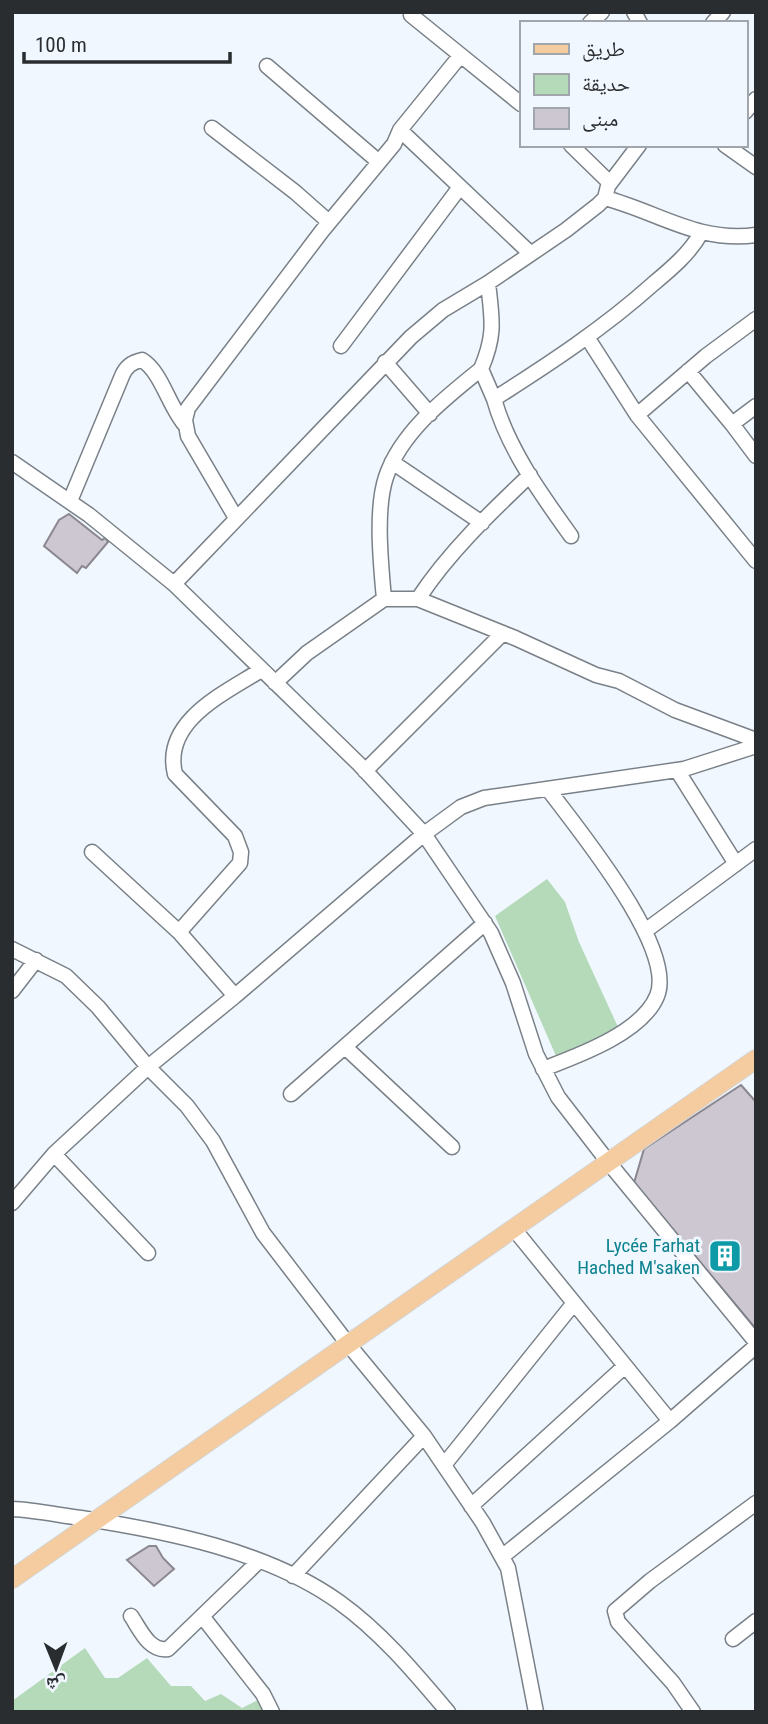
<svg xmlns="http://www.w3.org/2000/svg" width="768" height="1724" viewBox="0 0 768 1724" font-family="'Roboto Condensed','Noto Naskh Arabic',sans-serif">
<style>
.green{fill:#b5daba}
.building{fill:#ccc7d1;stroke:#8b878f;stroke-width:2}
.lines{fill:none;stroke-linecap:round;stroke-linejoin:round}
.minor-casing{stroke:#798087;stroke-width:17}
.major-casing{stroke:#d4d5d6;stroke-width:20}
.minor{stroke:#fff;stroke-width:14}
.major{stroke:#f4cca0;stroke-width:18}
.labels{text-anchor:middle;stroke-width:6;stroke-linejoin:round;paint-order:stroke}
.culture-label{font-size:19px;fill:#0d838f;stroke:#f1f7fe;text-anchor:end}
</style>
<rect width="100%" height="100%" fill="#f1f7fe"/>
<path class="green" d="M547 879 565 902 579 942 618 1027 585 1048 556 1056 495 916Z
M85 1648 105 1678H118L147 1658 171 1686H191L205 1701 221 1694 242 1708 262 1698 268 1712H12V1701Z"/>
<path class="building" d="M69 514 102 540 105 538 108 542 86 568 82 566 77 573 44 546 59 520Z
M741 1085 756 1102V1329L634 1183 644 1149Z
M149 1546H156L163 1558 174 1569 154 1586 127 1560Z"/>
<g class="lines">
<defs>
<path id="minor" d="M634 12 640 23
M411 15 521 104
M590 23 602 12
M713 23 723 12
M267 66 379 162
M745 112 756 99
M212 128 295 192 329 222
M400 130 530 253
M571 145 610 183
M725 145 756 167
M605 198C658 212 698 243 756 235
M488 283C492 319 496 334 481 369L494 399C549 364 604 328 653 284 671 269 690 253 701 233
M587 337 637 415 756 561
M341 346 460 187
M385 362 430 414
M688 371 732 424 756 406
M494 399C508 449 541 494 571 536
M637 415 706 356 756 319
M732 424 756 456
M12 462 89 515 174 584 359 764 424 834 491 933 513 983 536 1054 558 1097 609 1163 756 1342
M392 462 482 523
M70 501 122 376C126 366 132 362 142 360 162 372 169 408 186 426
M236 518 188 436 185 420 188 408 322 231 394 144 400 130 460 56
M174 584 411 337 443 310 488 283 566 230 598 205 605 198 608 186 639 145
M384 599C381 565 375 510 386 477 401 432 445 398 481 369
M418 599 515 638 596 675 619 681 675 710 756 740
M275 683 307 653 384 599H418C448 553 490 513 530 475
M677 770 736 864
M365 771 503 633
M92 852 179 932 235 996
M645 931 756 849
M179 932 240 863 241 852 235 836 175 774C162 721 225 693 261 670
M12 949 66 976 98 1007 148 1067 187 1106 213 1141 263 1233 348 1344 424 1436 483 1523 508 1568 536 1712
M12 991 36 960
M345 1047 452 1147
M543 1069C577 1056 642 1033 657 996 677 948 576 827 548 789
M291 1094 485 923
M54 1154 148 1253
M12 1203 54 1154 148 1067 235 996 424 834 461 807 484 798 684 769 756 746
M514 1229 670 1421
M444 1465 574 1303
M471 1506 625 1366
M12 1509C35 1510 58 1515 81 1518 166 1531 268 1551 339 1602 381 1632 415 1673 448 1712
M503 1556 670 1421 756 1346
M293 1576 424 1436
M131 1616C140 1629 149 1652 168 1649L259 1561
M202 1616 263 1694 272 1712
M733 1639 756 1621
M693 1712 673 1683 618 1622 615 1611 650 1581 756 1503"/>
<path id="major" d="M12 1579 756 1059"/>
</defs>
<use href="#minor" class="minor-casing"/>
<use href="#major" class="major-casing"/>
<use href="#minor" class="minor"/>
<use href="#major" class="major"/>
</g>
<defs>
<symbol id="building-square" viewBox="-11 -11 22 22"><rect x="-9" y="-9" width="18" height="18" rx="4" fill="#0f9aa8" stroke="#f1f7fe"/><path d="M-4-6H4V6H1V3H-1V6H-4ZM-2.5-4.3h1.7v1.8h-1.7ZM.8-4.3h1.7v1.8H.8ZM-2.5-1h1.7V.8h-1.7ZM.8-1h1.7V.8H.8Z" fill="#fff"/></symbol>
</defs>
<g fill-rule="evenodd">
<use href="#building-square" x="706" y="1237" width="38" height="38"/>
</g>
<g class="labels">
<g class="culture-label">
<text x="700" y="1252">Lycée Farhat<tspan x="700" dy="22">Hached M'saken</tspan></text>
</g>
</g>
<rect width="768" height="1724" fill="none" stroke="#2a2d30" stroke-width="28"/>
<rect x="520" y="21" width="228" height="126" fill="#f1f7fe" stroke="#a1a6ac" stroke-width="2"/>
<rect x="534" y="44" width="35" height="10" fill="#f4cca0" stroke="#a1a6ac" stroke-width="2"/>
<text x="582" y="56" font-size="21" fill="#2a2d30">طريق</text>
<rect x="534" y="74" width="35" height="21" fill="#b5daba" stroke="#a1a6ac" stroke-width="2"/>
<text x="582" y="91" font-size="21" fill="#2a2d30">حديقة</text>
<rect x="534" y="108" width="35" height="21" fill="#ccc7d1" stroke="#a1a6ac" stroke-width="2"/>
<text x="582" y="126" font-size="21" fill="#2a2d30">مبنى</text>
<g transform="translate(56 1668) rotate(179)" stroke="#f1f7fe" stroke-width="5" paint-order="stroke">
<path d="M0-5L12 26L0 18L-12 26Z" fill="#2a2d30"/>
<text y="-10" font-size="19" font-weight="bold" text-anchor="middle" fill="#2a2d30">ش</text>
</g>
<path d="M24 52v10h206v-10" fill="none" stroke="#2a2d30" stroke-width="3.5"/>
<text x="35" y="52" font-size="21" fill="#2a2d30" stroke="#f1f7fe" stroke-width="5" paint-order="stroke">100 m</text>
</svg>
